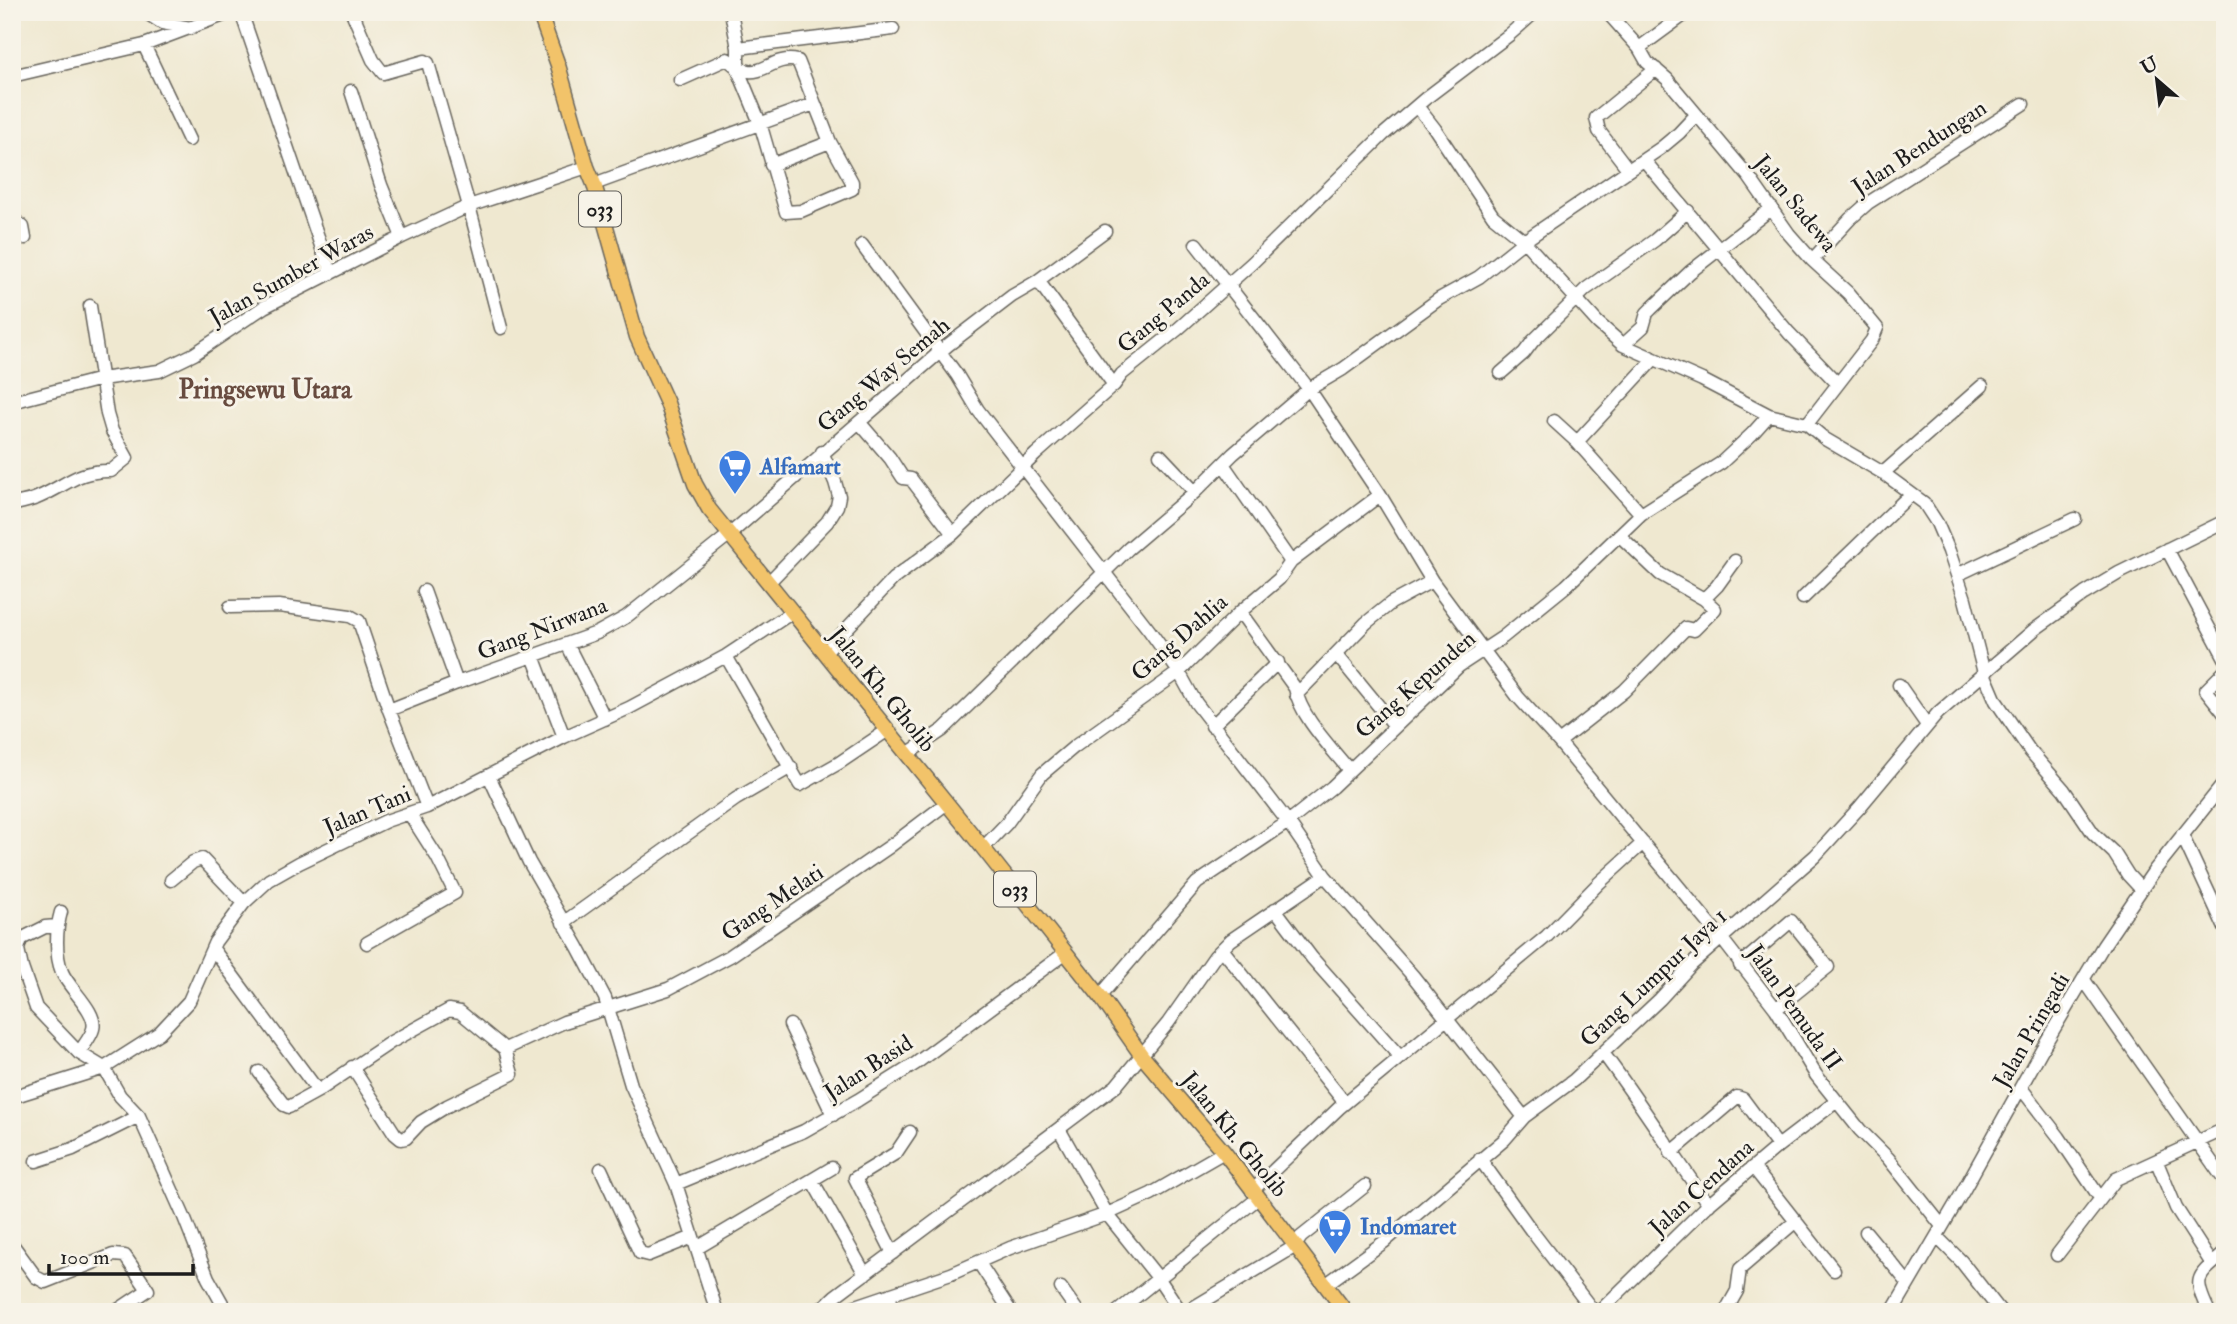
<svg xmlns="http://www.w3.org/2000/svg" width="2237" height="1324" viewBox="0 0 2237 1324" font-family="'IM FELL Double Pica',serif">
<style>
.lines{fill:none;stroke-linecap:round;stroke-linejoin:round}
.minor-casing{stroke:#66635b;stroke-width:15}
.major-casing{stroke:#66635b;stroke-width:17}
.minor{stroke:#fff;stroke-width:12}
.major{stroke:#f2c36a;stroke-width:14}
.labels{text-anchor:middle;stroke-width:6;stroke-linejoin:round;paint-order:stroke}
.shield{fill:#f7f3e8;stroke:#5e5c59;stroke-width:2}
.shield-label{font-size:21px;font-weight:bold;fill:#1c1c1c}
.street-label{font-size:23px;fill:#1c1c1c;stroke:#f7f3e8}
.shop-label{font-size:23px;font-weight:bold;fill:#366cbe;stroke:#f7f3e8;text-anchor:start}
.quarter-label{font-size:26px;font-weight:bold;fill:#684b3f;stroke:#f7f3e8}
</style>
<rect width="100%" height="100%" fill="#f7f3e8"/>
<filter id="ink" filterUnits="userSpaceOnUse"><feTurbulence type="fractalNoise" baseFrequency=".0143" numOctaves="2"/><feDisplacementMap in="SourceGraphic" scale="14" xChannelSelector="R" yChannelSelector="G"/><feConvolveMatrix kernelMatrix="1 2 1 2 8 2 1 2 1" color-interpolation-filters="sRGB"/></filter>
<filter id="wash" filterUnits="userSpaceOnUse"><feTurbulence type="fractalNoise" baseFrequency=".00686" numOctaves="4" result="noise"/><feDisplacementMap in="SourceGraphic" scale="28" xChannelSelector="R" yChannelSelector="G"/><feGaussianBlur stdDeviation="1.57" result="paint"/><feColorMatrix in="noise" values="0 0 0 0 0 0 0 0 0 0 0 0 0 0 0 0 0 1.4 0 .05"/><feComposite in="paint" operator="in"/></filter>
<g filter="url(#wash)">
<rect width="100%" height="100%" fill="#efe8d0"/>
</g>
<g filter="url(#ink)">
<g class="lines">
<defs>
<path id="minor" d="M145 12 162 23 191 28
M241 12 330 272
M352 12 373 60 383 73 425 61 428 63 469 206 501 328
M1607 12 1639 48 1647 62 1667 79 1749 177 1789 234 1812 260 1848 293 1877 328 1872 340 1807 424
M144 45 189 140
M738 48 893 29
M1639 48 1688 12
M12 76 144 45 232 12
M680 80 727 59C760 89 766 54 798 61L830 142 852 182V189L801 211 786 212 760 123 738 70V48L731 12
M351 91 381 185 402 237
M1417 106 1435 129 1493 216 1524 241 1598 323 1623 345 1702 380 1769 415 1807 424 1825 439 1883 473 1924 503 1937 523 1949 551 1965 599 1984 673 1996 701 2030 751 2064 790 2093 833 2114 853 2128 875 2141 889
M12 110 15 126 12 147
M1644 160 1789 333 1837 383
M771 165 830 142
M1628 169 1599 131 1596 118 1656 69
M594 184 814 104
M12 218 23 227 25 238
M1196 244 1309 389 1380 495 1432 581 1518 697 1559 742 1722 939 1776 1009 1816 1075 1860 1130 1888 1158 1942 1226
M862 245 957 375 978 410 1149 630 1179 672 1196 703 1288 822 1325 876 1413 976 1524 1117
M1812 260 1850 219 1868 203 2023 104
M1036 282 1042 286 1114 385
M1623 345 1643 327 1647 313 1651 309 1690 272 1772 208
M1501 373 1524 353 1533 341 1586 289 1655 240 1688 211
M12 402 101 379 159 371 194 354 264 307 402 237 469 206 587 167
M1554 421 1577 442 1641 514
M859 422 890 458 903 478 911 479 953 534
M1577 442 1653 360
M1160 455 1195 492
M1223 464 1291 562
M1883 473 1982 386
M12 505C21 502 31 501 39 497 67 485 78 470 111 471L127 458 112 431 107 414 90 306
M2167 549 2225 658
M1957 575 2075 519
M768 583 827 522 837 506 839 496 835 482 822 452
M424 591 457 683
M1803 598 1911 494
M1704 599 1717 586 1735 561
M230 607 279 606 350 616 359 621 389 710 427 807
M1240 612 1295 688C1301 718 1330 746 1349 770
M567 644 605 719
M825 652 893 579 953 534 1036 454 1114 385 1122 374 1178 329 1252 263 1384 134 1426 98 1509 35 1535 12
M1336 654 1395 726
M533 656 564 737
M726 656 800 785 839 763 888 730
M2225 671 2206 690 2225 714
M1899 685 1927 725
M1296 695 1366 623 1391 603 1432 581
M389 710 457 683 597 633 626 617 730 534 948 345 1012 296 1036 282 1105 231
M1212 726 1278 662
M1559 742 1624 691 1686 628 1694 630 1715 609 1704 599 1660 574 1619 535
M907 754 943 730 1128 549 1195 492 1233 454 1309 389 1343 369 1439 299 1479 277 1524 241 1661 148 1679 133 1696 115
M489 776 529 862 578 947 605 998 631 1085 676 1184 717 1312
M2182 835 2225 928
M983 848 1007 823 1042 774 1074 747 1179 672 1240 612 1279 579 1291 562 1380 495
M171 880 193 862 202 859 244 903
M1275 909 1312 958 1400 1057
M61 912C56 929 55 955 62 972 68 988 98 1012 93 1029 91 1037 83 1046 79 1053
M563 923 736 799 791 767
M57 926 45 927 21 939 18 949 22 968 36 1008 79 1053 104 1068 120 1096 139 1116 184 1217 208 1278 227 1312
M367 943 455 893 437 857 409 813
M213 949 318 1091
M1222 949 1345 1103
M1740 965 1791 921 1828 967 1776 1009
M2084 980 2225 1181
M1100 996 1197 883 1288 822 1332 787 1459 666 1503 637 1566 586 1641 514 1721 463 1752 434 1769 415
M790 1025 833 1115
M1603 1053C1640 1102 1673 1155 1709 1205
M352 1067 395 1134 401 1139 406 1138 421 1122 447 1106 512 1074 505 1049
M259 1072 284 1105 289 1107 318 1091 391 1042 449 1010 460 1012 505 1049 564 1022 668 989 730 956 889 847 947 803
M2021 1088 2059 1137 2100 1198
M12 1097 104 1068 159 1033 189 1001 215 942 244 903 269 880 299 863 386 821 427 807 564 737 629 708 726 656 791 613
M1059 1129 1107 1214 1159 1279 1181 1312
M1671 1153 1737 1097 1743 1099 1778 1146
M1480 1159 1531 1230 1594 1312
M36 1161 73 1149 139 1116
M2157 1162 2176 1208 2212 1264
M1753 1167 1834 1270
M601 1169 640 1253 648 1255 693 1237
M812 1180 865 1274
M676 1184 804 1131 858 1100 915 1064 1065 953
M1252 1191 1339 1108 1547 936 1599 883 1643 843
M1866 1232 1908 1283
M1937 1237 1961 1261 2001 1312
M12 1244 36 1277 45 1282 113 1255 125 1256 148 1290 115 1312
M697 1248 832 1168
M893 1253 855 1178 896 1153 910 1132
M2057 1255 2116 1179 2225 1129
M979 1263 1011 1312
M1325 1285 1384 1242 1504 1140 1524 1117 1574 1080 1660 999 1692 964 1815 856 1859 808 1938 713 2034 630 2084 594 2119 573 2225 521
M1061 1288 1078 1312
M888 1296 896 1312
M818 1312 835 1296 1116 1086 1168 1023 1215 956 1231 940 1325 876
M838 1312 951 1274 1010 1248 1107 1214 1151 1194 1224 1152
M1117 1312 1252 1203
M1186 1312 1294 1247 1301 1237 1365 1186
M1599 1312 1707 1206 1778 1146 1837 1101
M1725 1312 1737 1291 1740 1269 1796 1221
M1892 1312 1962 1193 2042 1049 2103 946 2154 871 2225 782
M2209 1312C2192 1277 2197 1277 2225 1253"/>
<path id="major" d="M539 12 558 65 587 167 594 184 637 337 667 403 695 484 709 509 983 848 1100 996 1142 1056 1224 1152 1346 1312"/>
</defs>
<use href="#minor" class="minor-casing"/>
<use href="#major" class="major-casing"/>
<use href="#minor" class="minor"/>
<use href="#major" class="major"/>
</g>
</g>
<defs>
<symbol id="supermarket-pin" viewBox="-11 -11 22 30"><path d="M0 17L-7.5 6A9.5 9.5 0 1 1 7.5 6Z" fill="#3f7fe0" stroke="#f7f3e8"/><path d="M-6-5.5h2.5l.6 2H6L4.5 2H-2.5L-4.4-4H-6ZM-1.5 3.2a1.3 1.3 0 1 0 .1 0ZM3 3.2a1.3 1.3 0 1 0 .1 0Z" fill="#fff"/></symbol>
</defs>
<g fill-rule="evenodd">
<use href="#supermarket-pin" x="716" y="447" width="38" height="52"/>
<use href="#supermarket-pin" x="1316" y="1207" width="38" height="52"/>
</g>
<g class="labels">
<g class="shield">
<rect x="579" y="191.5" width="42" height="35" rx="5"/>
<rect x="994" y="871.5" width="42" height="35" rx="5"/>
</g>
<g class="shield-label">
<text x="600" y="216">033</text>
<text x="1015" y="896">033</text>
</g>
<g class="street-label">
<text transform="translate(1919 147) rotate(-33)" y="8">Jalan Bendungan</text>
<text transform="translate(1796 203) rotate(51)" y="8">Jalan Sadewa</text>
<text transform="translate(291 274) rotate(-29)" y="8">Jalan Sumber Waras</text>
<text transform="translate(1163 312) rotate(-40)" y="8">Gang Panda</text>
<text transform="translate(883 374) rotate(-40)" y="8">Gang Way Semah</text>
<text transform="translate(542 628) rotate(-21)" y="8">Gang Nirwana</text>
<text transform="translate(1179 637) rotate(-41)" y="8">Gang Dahlia</text>
<text transform="translate(1415 684) rotate(-41)" y="8">Gang Kepunden</text>
<text transform="translate(883 689) rotate(51)" y="8">Jalan Kh. Gholib</text>
<text transform="translate(367 810) rotate(-23)" y="8">Jalan Tani</text>
<text transform="translate(772 902) rotate(-34)" y="8">Gang Melati</text>
<text transform="translate(1653 977) rotate(-43)" y="8">Gang Lumpur Jaya 1</text>
<text transform="translate(1795 1007) rotate(55)" y="8">Jalan Pemuda II</text>
<text transform="translate(2031 1030) rotate(-60)" y="8">Jalan Pringadi</text>
<text transform="translate(868 1067) rotate(-33)" y="8">Jalan Basid</text>
<text transform="translate(1235 1134) rotate(51)" y="8">Jalan Kh. Gholib</text>
<text transform="translate(1701 1187) rotate(-42)" y="8">Jalan Cendana</text>
</g>
<g class="shop-label">
<text x="760" y="474">Alfamart</text>
<text x="1360" y="1234">Indomaret</text>
</g>
<g class="quarter-label">
<text x="265" y="398">Pringsewu Utara</text>
</g>
</g>
<rect width="2237" height="1324" fill="none" stroke="#f7f3e8" stroke-width="42"/>
<g transform="translate(2157 80) rotate(332)" stroke="#f7f3e8" stroke-width="5" paint-order="stroke">
<path d="M0-5L12 26L0 18L-12 26Z" fill="#1c1c1c"/>
<text y="-10" font-size="19" font-weight="bold" text-anchor="middle" fill="#1c1c1c">U</text>
</g>
<path d="M49 1264v10h144v-10" fill="none" stroke="#1c1c1c" stroke-width="3.5"/>
<text x="60" y="1264" font-size="21" fill="#1c1c1c" stroke="#f7f3e8" stroke-width="5" paint-order="stroke">100 m</text>
</svg>
